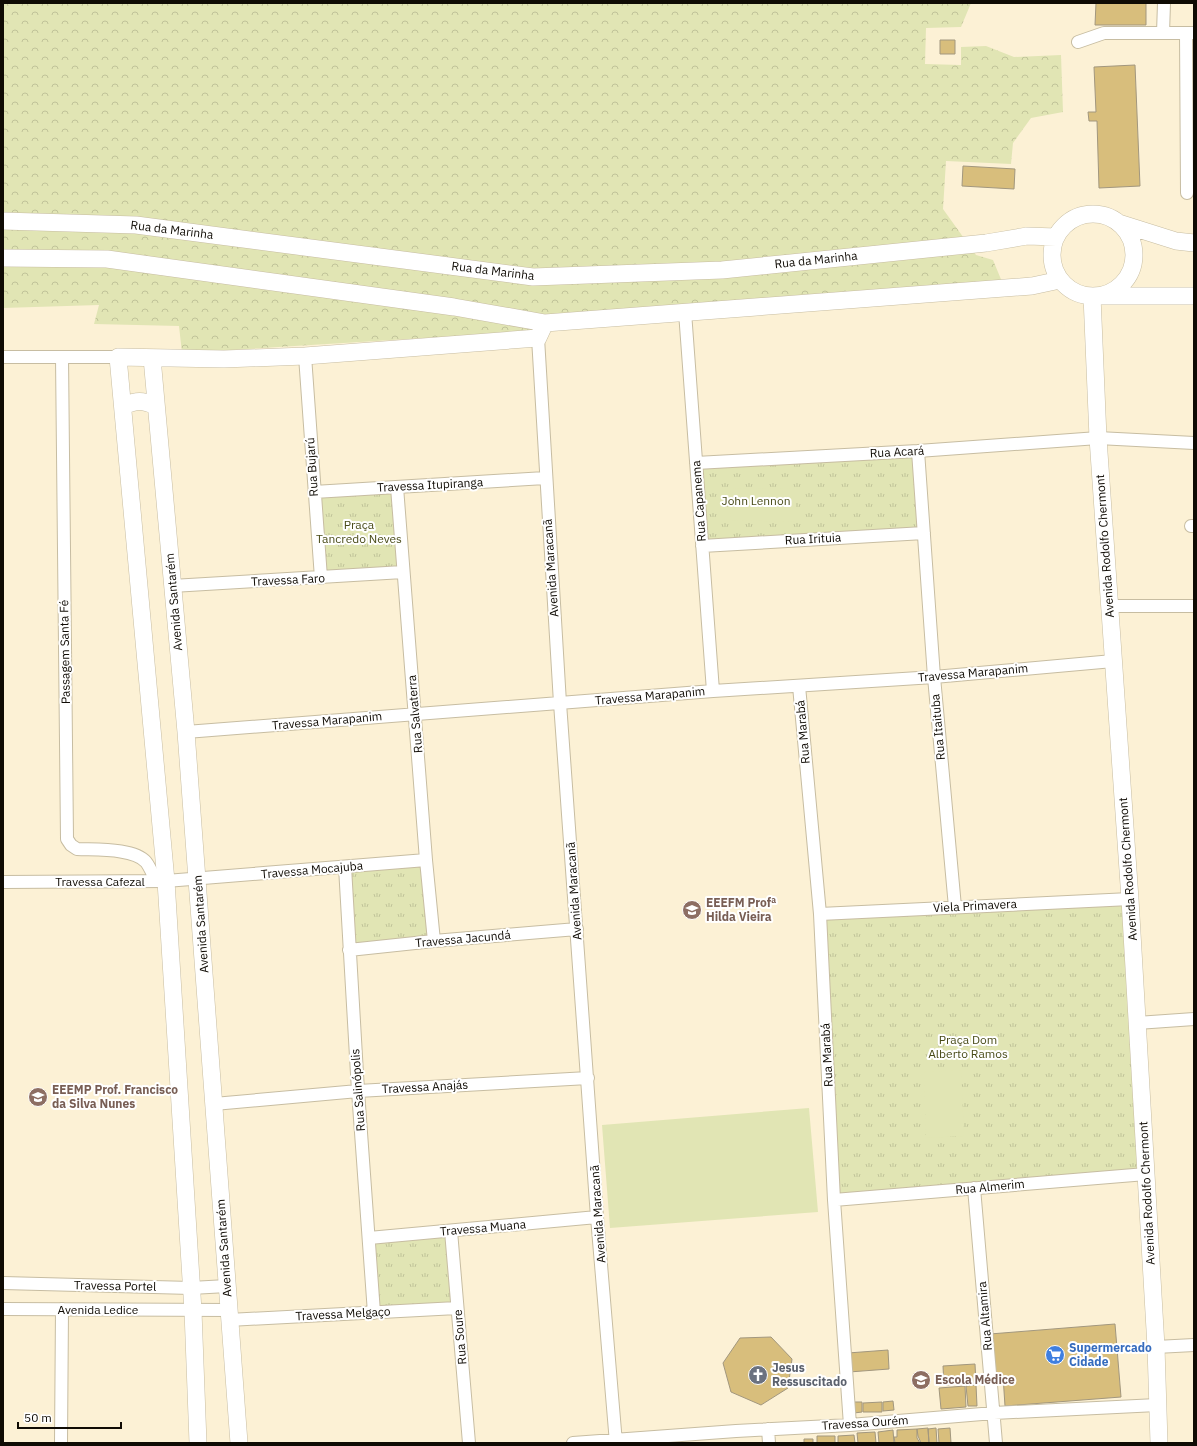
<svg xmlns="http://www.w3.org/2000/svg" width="1197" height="1446" viewBox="0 0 1197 1446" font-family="'IBM Plex Sans',sans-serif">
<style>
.grass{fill:url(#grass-tufts)}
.forest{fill:url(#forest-crowns)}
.garden{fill:#e1e5b4}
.building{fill:#d8be7c;stroke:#a2977e}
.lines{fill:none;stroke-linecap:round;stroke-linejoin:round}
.street-casing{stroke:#c7bda2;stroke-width:14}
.secondary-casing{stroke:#c7bda2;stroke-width:18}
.street{stroke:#fff;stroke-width:12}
.secondary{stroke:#fff;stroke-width:17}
.labels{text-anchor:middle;stroke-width:4;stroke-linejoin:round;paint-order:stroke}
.street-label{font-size:12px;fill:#0f0b04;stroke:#fff}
.park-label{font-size:12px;fill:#494b18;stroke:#fff}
.education-label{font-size:12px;font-weight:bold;fill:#785e54;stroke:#fff;text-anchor:start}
.shop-label{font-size:12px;font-weight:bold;fill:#366cbe;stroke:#fff;text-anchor:start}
.worship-label{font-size:12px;font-weight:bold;fill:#5b616d;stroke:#fff;text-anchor:start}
</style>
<defs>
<pattern id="grass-tufts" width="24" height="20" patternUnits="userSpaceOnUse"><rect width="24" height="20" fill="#e1e5b4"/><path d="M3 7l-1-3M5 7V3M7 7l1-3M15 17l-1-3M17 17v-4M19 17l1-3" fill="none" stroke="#c0c399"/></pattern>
<pattern id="forest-crowns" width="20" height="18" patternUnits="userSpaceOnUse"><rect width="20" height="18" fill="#e1e5b4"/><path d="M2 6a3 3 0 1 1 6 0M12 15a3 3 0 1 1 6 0" fill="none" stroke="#c0c399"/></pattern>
</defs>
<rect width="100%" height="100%" fill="#fcf1d5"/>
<path class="grass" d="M918 451 924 533 702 546 696 463Z
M397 487 403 572 321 578 314 492Z
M426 860 434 941 349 950 345 867Z
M1130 899 1146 1174 834 1200 820 914Z
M451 1231 457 1308 374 1313 369 1238Z"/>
<path class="forest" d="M3 3H971L961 27 926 28 925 64 961 65V47L986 46 1014 57 1061 55 1063 112 1031 118 1013 143 1011 164 946 161 943 209 976 255 993 260 1005 289 537 331 182 353 179 326 94 324 99 305 3 308Z"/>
<path class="garden" d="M796 488V522L730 520 731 489Z
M961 1070 964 1136 926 1138 924 1072Z
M809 1108 818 1212 610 1228 602 1125Z"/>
<path class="building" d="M1096 3H1146V25H1095Z
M940 40H955V54H940Z
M1135 65 1140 186 1099 188 1097 121H1089L1088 112H1096L1094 67Z
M963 166 1015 169 1014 189 962 186Z
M1115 1324 1121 1397 1005 1406 1003 1376H994L990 1334Z
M771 1337 792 1359 788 1388 761 1405 731 1392 723 1363 740 1338Z
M888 1350 889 1369 849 1372 848 1353Z
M975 1364 976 1383 944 1385 943 1366Z
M976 1385 977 1406H968L966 1386Z
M965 1386 966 1407 941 1409 939 1388Z
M893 1401 894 1410 883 1411V1402Z
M854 1402H862V1412L854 1413Z
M882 1402V1412H863V1403Z
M928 1428 929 1443H921L918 1436 917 1429Z
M936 1428 937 1443H929L928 1429Z
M950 1428 951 1443H939L938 1429Z
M917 1429V1438L920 1443H895L894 1437H897V1430Z
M893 1430 894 1443H879L878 1432Z
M875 1432 876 1443H858L857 1433Z
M854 1435 855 1443H838V1436Z
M817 1436H835V1443H817Z
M804 1439H813V1443H804Z"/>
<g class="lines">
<defs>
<path id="street" d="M1163 33 1164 3
M1186 33 1187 193
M1078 42 1104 33H1193
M685 312 713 691
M538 338 560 703 597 1217 616 1443
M305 356 321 578
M3 357H118
M62 357 67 839 71 845 77 849C96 850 134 848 146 862 150 867 153 875 156 881
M918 451 934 677 955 907
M696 463 918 451 1098 438 1194 443
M397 487 426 860 434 941
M314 492 545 478
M1191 526H1194
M702 546 924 533
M172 586 403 572
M1109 606H1194
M799 686 820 914 834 1200 850 1425
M186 732 713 691 934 677 1113 661
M345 867 358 1091 374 1313
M3 882 166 881 426 860
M820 914 1130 899
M349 950 434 941 577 929
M1137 1023 1194 1019
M214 1104 358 1091 588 1078
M974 1188 996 1443
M834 1200 1146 1174
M451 1231 469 1443
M369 1238 597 1217
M3 1283 191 1288 227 1286
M3 1309 229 1310
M229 1320 457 1308
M1156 1347 1194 1345
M768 1429 769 1443
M61 1443 62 1309
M573 1443 736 1431 850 1425 994 1413 1157 1405"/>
<path id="secondary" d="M1052 255a41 41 0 1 1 82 0a41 41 0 1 1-82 0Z
M3 221 136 225 533 277 722 270 986 243 1027 236 1056 237
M1119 223 1176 241 1194 243
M3 258 107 259 454 307 545 323 1032 286 1060 280
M152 358 186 732 239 1443
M123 406C137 400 142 400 156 406
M198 1443 193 1311 166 881 118 357 224 359 305 356 538 338 545 323
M1159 1443 1156 1347 1146 1174 1130 899 1098 438 1092 296H1194"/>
</defs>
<use href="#street" class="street-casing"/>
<use href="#secondary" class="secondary-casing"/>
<use href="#street" class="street"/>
<use href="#secondary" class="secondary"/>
</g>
<defs>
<symbol id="school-disc" viewBox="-11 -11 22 22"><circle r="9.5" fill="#8d6e63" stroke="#fff"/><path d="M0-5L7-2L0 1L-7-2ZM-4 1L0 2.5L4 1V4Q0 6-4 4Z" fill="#fff"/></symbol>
<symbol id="supermarket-disc" viewBox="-11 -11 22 22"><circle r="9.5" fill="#3f7fe0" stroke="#fff"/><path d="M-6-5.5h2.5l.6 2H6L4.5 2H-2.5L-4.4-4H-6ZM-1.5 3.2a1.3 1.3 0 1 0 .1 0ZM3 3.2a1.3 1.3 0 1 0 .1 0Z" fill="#fff"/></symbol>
<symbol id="church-disc" viewBox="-11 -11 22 22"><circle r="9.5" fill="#6b7280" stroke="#fff"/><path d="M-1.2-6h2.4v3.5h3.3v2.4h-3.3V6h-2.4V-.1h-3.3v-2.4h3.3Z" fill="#fff"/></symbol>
</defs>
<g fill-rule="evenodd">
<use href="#school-disc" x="681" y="899" width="22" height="22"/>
<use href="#school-disc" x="27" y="1086" width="22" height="22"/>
<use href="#supermarket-disc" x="1044" y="1344" width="22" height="22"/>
<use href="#church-disc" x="747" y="1364" width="22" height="22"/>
<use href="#school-disc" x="910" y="1369" width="22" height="22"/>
</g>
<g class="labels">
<g class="street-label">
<text transform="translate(172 230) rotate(7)" y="4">Rua da Marinha</text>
<text transform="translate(816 260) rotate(-6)" y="4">Rua da Marinha</text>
<text transform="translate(493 271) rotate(7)" y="4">Rua da Marinha</text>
<text transform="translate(897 452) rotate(-3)" y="4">Rua Acará</text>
<text transform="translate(312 467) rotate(-94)" y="4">Rua Bujarú</text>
<text transform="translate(430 485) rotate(-3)" y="4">Travessa Itupiranga</text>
<text transform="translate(699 501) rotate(-94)" y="4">Rua Capanema</text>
<text transform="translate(813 539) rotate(-3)" y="4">Rua Irituia</text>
<text transform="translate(1105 546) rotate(-94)" y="4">Avenida Rodolfo Chermont</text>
<text transform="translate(551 568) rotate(-94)" y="4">Avenida Maracanã</text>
<text transform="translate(288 580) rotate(-3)" y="4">Travessa Faro</text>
<text transform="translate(174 602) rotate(-95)" y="4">Avenida Santarém</text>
<text transform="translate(65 652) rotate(-91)" y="4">Passagem Santa Fé</text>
<text transform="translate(973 673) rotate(-5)" y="4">Travessa Marapanim</text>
<text transform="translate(650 696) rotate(-5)" y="4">Travessa Marapanim</text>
<text transform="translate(415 714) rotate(-95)" y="4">Rua Salvaterra</text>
<text transform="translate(327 721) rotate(-5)" y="4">Travessa Marapanim</text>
<text transform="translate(938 727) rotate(-95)" y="4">Rua Itaituba</text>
<text transform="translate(803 732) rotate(-95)" y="4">Rua Marabá</text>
<text transform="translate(1128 869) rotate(-94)" y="4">Avenida Rodolfo Chermont</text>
<text transform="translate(312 870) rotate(-5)" y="4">Travessa Mocajuba</text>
<text x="100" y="886">Travessa Cafezal</text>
<text transform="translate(574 891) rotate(-94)" y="4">Avenida Maracanã</text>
<text transform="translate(975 906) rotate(-3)" y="4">Viela Primavera</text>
<text transform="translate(201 924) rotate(-94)" y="4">Avenida Santarém</text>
<text transform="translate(463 939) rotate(-5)" y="4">Travessa Jacundá</text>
<text transform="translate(827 1055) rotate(-93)" y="4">Rua Marabá</text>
<text transform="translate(425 1087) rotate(-3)" y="4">Travessa Anajás</text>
<text transform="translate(358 1090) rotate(-94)" y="4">Rua Salinópolis</text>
<text transform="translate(990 1187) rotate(-5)" y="4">Rua Almerim</text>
<text transform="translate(1147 1193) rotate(-93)" y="4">Avenida Rodolfo Chermont</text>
<text transform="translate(598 1214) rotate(-94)" y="4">Avenida Maracanã</text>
<text transform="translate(483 1228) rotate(-5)" y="4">Travessa Muana</text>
<text transform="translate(224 1248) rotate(-94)" y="4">Avenida Santarém</text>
<text transform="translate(115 1286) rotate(1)" y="4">Travessa Portel</text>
<text x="98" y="1314">Avenida Ledice</text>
<text transform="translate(343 1314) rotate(-3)" y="4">Travessa Melgaço</text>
<text transform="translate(985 1316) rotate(-95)" y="4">Rua Altamira</text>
<text transform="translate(460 1337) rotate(-95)" y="4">Rua Soure</text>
<text transform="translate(865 1423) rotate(-4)" y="4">Travessa Ourém</text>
</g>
<g class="park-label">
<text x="756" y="505">John Lennon</text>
<text x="359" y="529">Praça<tspan x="359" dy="14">Tancredo Neves</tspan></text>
<text x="968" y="1044">Praça Dom<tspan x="968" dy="14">Alberto Ramos</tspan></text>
</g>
<g class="education-label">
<text x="706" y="907">EEEFM Profª<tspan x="706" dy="14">Hilda Vieira</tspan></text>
<text x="52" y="1094">EEEMP Prof. Francisco<tspan x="52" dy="14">da Silva Nunes</tspan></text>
<text x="935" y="1384">Escola Médice</text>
</g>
<g class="shop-label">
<text x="1069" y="1352">Supermercado<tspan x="1069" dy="14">Cidade</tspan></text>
</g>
<g class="worship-label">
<text x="772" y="1372">Jesus<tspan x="772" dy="14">Ressuscitado</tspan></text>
</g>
</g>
<rect width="1197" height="1446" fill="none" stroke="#0f0b04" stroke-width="8"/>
<path d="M18 1422v6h103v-6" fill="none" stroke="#0f0b04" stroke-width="2"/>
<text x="24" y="1422" font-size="12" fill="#0f0b04" stroke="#ffffff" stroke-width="3" paint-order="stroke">50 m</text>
</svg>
